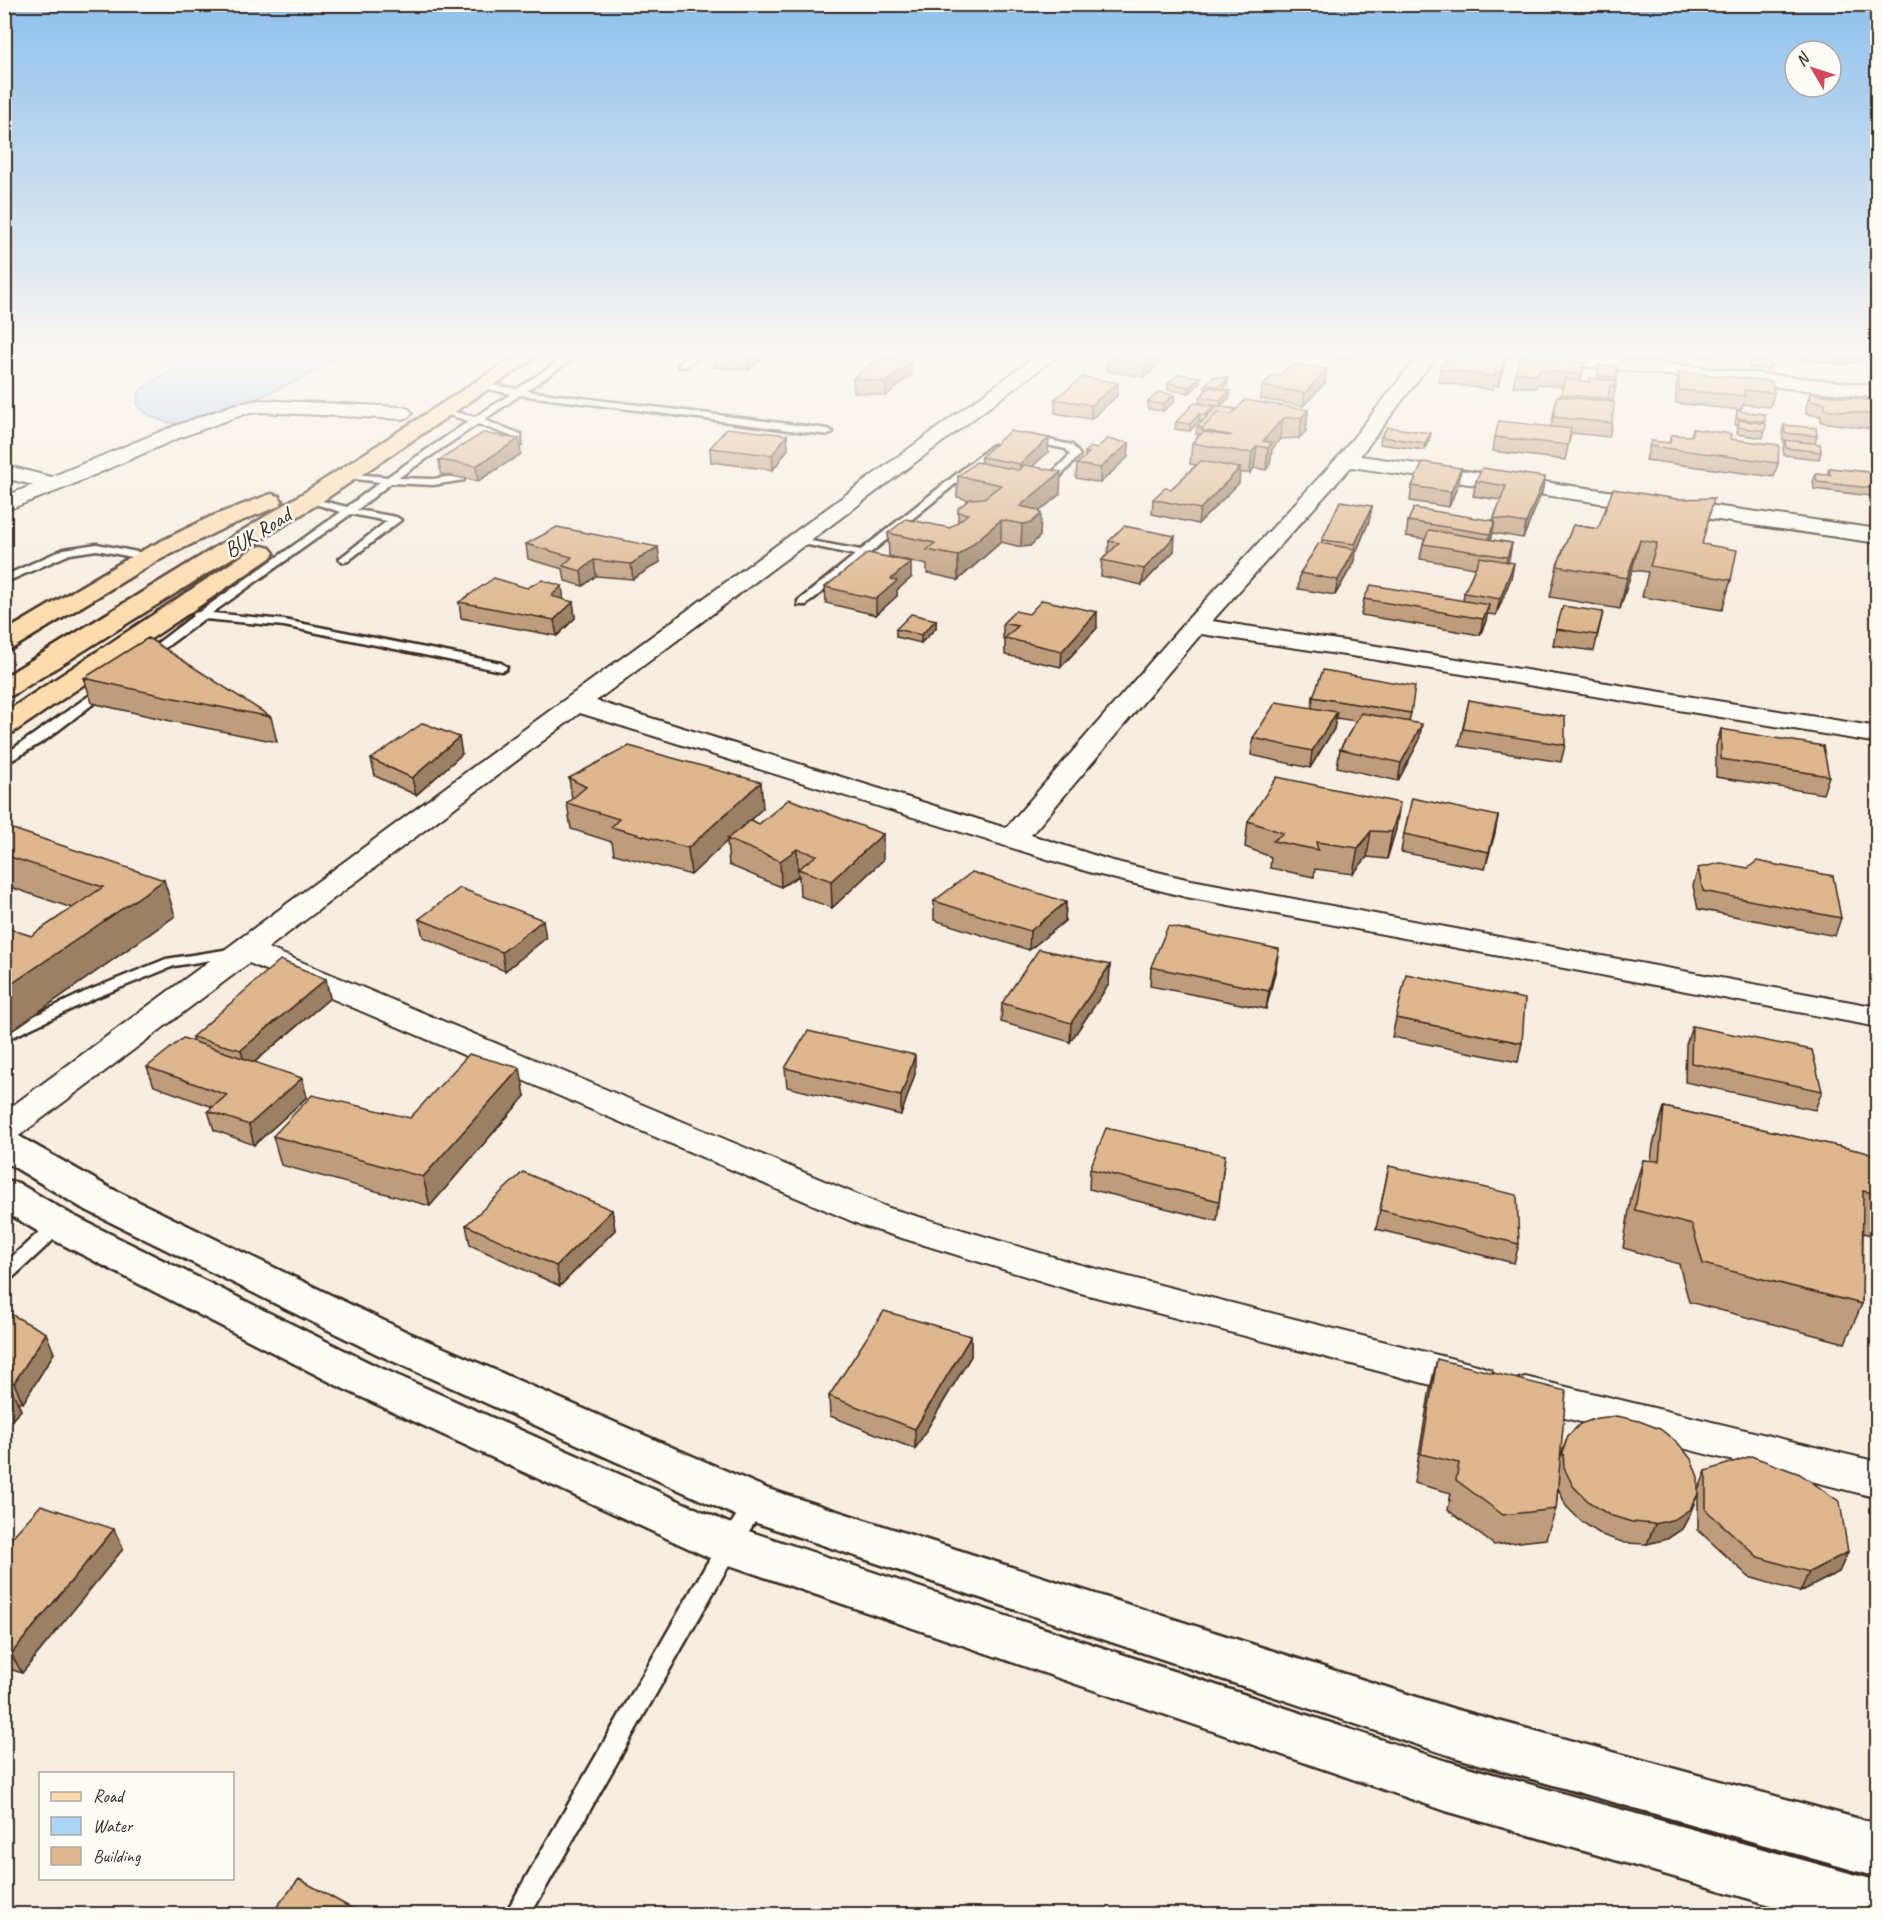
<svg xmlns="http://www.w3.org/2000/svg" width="1882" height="1919" viewBox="0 0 1882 1919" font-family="Caveat,sans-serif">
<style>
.water{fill:#acd4f7;stroke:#7f90a0;stroke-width:1.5}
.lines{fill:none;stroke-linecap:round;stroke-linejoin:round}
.service-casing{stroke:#3b2a1e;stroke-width:5}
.minor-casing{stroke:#3b2a1e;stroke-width:4}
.secondary-casing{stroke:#3b2a1e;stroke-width:5}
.primary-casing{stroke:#3b2a1e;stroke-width:5}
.service{fill:#fdfcf7;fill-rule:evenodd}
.minor{fill:#fdfcf7;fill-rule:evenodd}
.secondary{fill:#fdfcf7;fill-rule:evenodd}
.primary{fill:#fedbac;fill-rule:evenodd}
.wall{fill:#bf9d7b;stroke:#3b2a1e;stroke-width:1.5}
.shaded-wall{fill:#9b8064;stroke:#3b2a1e;stroke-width:1.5}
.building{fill:#deb78f;stroke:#3b2a1e;stroke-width:1.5}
.labels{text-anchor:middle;stroke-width:5;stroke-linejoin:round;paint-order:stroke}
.far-street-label{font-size:22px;fill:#3b2a1e;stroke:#fdfcf7}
</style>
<rect width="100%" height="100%" fill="#f7eee2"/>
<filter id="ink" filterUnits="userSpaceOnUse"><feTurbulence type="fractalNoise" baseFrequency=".0167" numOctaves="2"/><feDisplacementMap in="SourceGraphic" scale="12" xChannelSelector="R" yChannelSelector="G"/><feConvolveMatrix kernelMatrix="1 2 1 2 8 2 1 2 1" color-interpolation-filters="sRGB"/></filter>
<g filter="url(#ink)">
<path class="water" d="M192 351H350C309 376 268 396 223 411 207 417 191 423 174 423 159 422 147 416 137 405L139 391 183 361Z"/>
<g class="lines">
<defs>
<path id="service" d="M574 351H584L526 391 828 429 833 432 828 435 520 395 484 420 521 434V445L509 453H503V449L513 442V437L478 424 398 478 433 479 461 475 464 476V480L433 485 391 483 357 510 396 517 401 520 348 561 344 562 339 559 387 521 351 514 212 613 284 620 501 663 507 667 505 670 501 671 284 626 204 619 150 659H142V655L193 616 194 613 199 612 341 512 306 501V497L347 507 380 482 347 478 342 475 344 473 387 477 469 421 442 413V409L475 417 511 394 484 388V384L517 389Z
M696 351H706L685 367H679V363Z
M1030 436 1072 445 1080 455 1053 484H1045V480L1070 455 1066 449 1027 441 1025 439Z
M993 445 1001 447 806 605H798V601L855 555 794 542V538L861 550Z
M97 544 147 554 152 557 147 560 97 550 70 554 4 583V576L64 549Z
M106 684 110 685V691L47 739 4 765V755Z
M237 948 244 952 242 955 174 966 95 998 4 1041V1030L85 992 166 959Z
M58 1219 64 1220 67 1225 64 1230 10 1280 4 1282V1264L52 1220Z
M755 1495 762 1498 765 1504 762 1510 737 1551 531 1914H505L721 1539 748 1498Z"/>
<path id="minor" d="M1043 351H1064L596 701 1006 828 1186 621 1339 456 1422 351H1440L1360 456 1878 529V543L1351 467 1212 621 1365 644 1878 727V743L1365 658 1201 634 1031 835 1109 860 1186 879 1878 1007V1027L1186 897 1089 872 580 713 268 948 889 1208 1077 1264 1477 1365 1491 1370 1497 1381 1491 1392 1477 1397 1077 1292 863 1226 249 963 16 1138 4 1142V1112L567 698Z
M1483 351H1545L1878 386V398L1492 356 1486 355Z
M259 400 402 407 409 409 412 413 409 417 402 419 259 412 244 414 181 437 62 489 4 511V497L33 485 4 478V465L51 477 167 429 233 405Z
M1525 1377 1878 1462V1498L1510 1404 1504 1393 1510 1382Z"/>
<path id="secondary" d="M4 1131 17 1135 110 1188 407 1332 768 1489 1454 1709 1878 1824V1877L1454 1757 739 1517 377 1354 82 1208 4 1161Z
M4 1180 18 1183 72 1215 374 1365 742 1529 1446 1761 1878 1881V1914H1802L1446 1811 712 1559 344 1389 44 1235 4 1211Z"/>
<path id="primary" d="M523 351H545L318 504 13 695 4 697V677L302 494Z
M271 494 279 496 282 501 279 506 226 527 155 562 13 648 4 651V632L139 552 210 517Z
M262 546 270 548 274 553 270 558 14 732 4 734V713L254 548Z"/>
</defs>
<use href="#service" class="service-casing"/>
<use href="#minor" class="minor-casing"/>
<use href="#secondary" class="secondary-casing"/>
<use href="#primary" class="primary-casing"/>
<use href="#service" class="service"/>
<use href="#minor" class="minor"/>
<use href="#secondary" class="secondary"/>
<use href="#primary" class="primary"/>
</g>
<path class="wall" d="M715 351H771L749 370 714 367 713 353Z
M1114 351H1169V356L1144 377 1106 371 1107 357Z
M1316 351H1357L1348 360 1316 355Z
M1447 351H1508L1506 362 1498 386 1494 385 1492 390 1438 382 1440 369 1447 363 1448 361H1445Z
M1665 351H1757L1772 363 1770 369 1750 368V357L1713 354 1712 358Z
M1795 351H1864L1860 362 1839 364 1795 358Z
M1872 355 1878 356V369H1872L1870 362Z
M911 362V375L886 396 854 392 853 378Z
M1585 363 1581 381 1590 382 1597 379 1599 365 1617 377 1616 381H1617L1613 400H1608L1607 401 1612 423 1609 437 1571 433 1565 460 1493 451 1495 437 1551 427 1557 396H1561L1563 387 1537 384 1536 388 1513 386 1516 372Z
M1679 372 1774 393 1770 407 1743 404 1741 410 1676 403V386Z
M1279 376 1325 383 1303 406 1261 399 1262 386Z
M1200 377 1199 384 1189 393 1168 390V383Z
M1228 378 1227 385 1223 389 1230 391V397L1220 407 1236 409 1308 410 1306 431 1299 438 1280 439 1272 449 1270 464 1266 470 1254 468 1250 473H1240L1239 483 1198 524 1152 514 1153 499 1171 489 1196 465 1190 464 1192 443 1200 434H1196L1197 427 1202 421H1199L1190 431 1175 429 1176 422 1213 406V410L1217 406 1199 403 1200 397 1205 392V385Z
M1118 383 1117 396 1091 419 1055 413V399Z
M1810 393 1877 415 1872 429 1821 422V416L1806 414V407Z
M1174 395V402L1163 411 1148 409V402Z
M1737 411 1765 422V431L1763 438 1737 434 1738 425H1735Z
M1784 425 1817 436 1815 443 1821 452 1819 459 1784 455 1783 448 1785 440H1783L1782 432Z
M1693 429 1730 439 1778 463 1774 477 1646 460 1651 441 1669 443 1671 435 1691 436Z
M787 435 788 449 773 470 711 462 710 448Z
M1381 437 1429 440 1424 450 1380 444Z
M1129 443 1128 457 1100 483 1076 478 1077 464 1085 457V452L1096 449Z
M1048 452 1033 466 1060 494 1039 511 1040 536 1030 546 1021 547 1001 542 958 580 927 573V565L889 556 888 533 950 528 958 523V512L969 500 957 497 958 476 981 463V457Z
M521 454 478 481 441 474 439 460Z
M1461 468 1459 482 1449 507 1410 501 1412 486Z
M1829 468 1878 473V497L1814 489 1813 481 1816 474 1827 475Z
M1545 477 1542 492 1523 538 1493 533 1491 540 1512 543 1508 562 1514 563 1511 578 1496 615 1487 614 1486 621 1480 635 1361 615 1364 599 1463 601 1464 593 1475 568 1420 559 1423 544 1425 539 1406 536 1408 521 1493 520 1501 500 1473 496 1476 481Z
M1372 506 1369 521 1355 555 1353 564 1335 595 1298 589 1300 573 1322 543V540Z
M1573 525 1702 544 1731 580 1722 610 1642 597 1648 572 1632 570 1620 609 1550 597 1557 566Z
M1109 541 1174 551 1142 585 1101 576 1102 560 1108 553Z
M526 544 660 562 633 579 596 576 583 586 565 581 563 569 528 559Z
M911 578 897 590V596L876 615 826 603 825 587Z
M562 586 563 600 573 602 575 618 557 636 461 618 459 602 527 588Z
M1603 612 1594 651 1553 645 1556 629Z
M936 620V628L921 643 896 637V629Z
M1003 623 1097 628 1061 667 1005 655V640L1003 639Z
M84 678 271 717 277 742 171 721 92 703Z
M1313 697 1411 713 1409 721 1419 741 1398 781 1337 767 1340 749 1356 721 1336 718 1334 729 1310 768 1251 755 1253 738 1312 708Z
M1469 700 1565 745 1561 762 1459 746Z
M1721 729 1829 776 1823 794 1716 777V746Z
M462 754 416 795 375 776 371 759Z
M569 778 763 808 748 822 759 824 883 860 832 908 800 896 799 876 781 887 729 865 727 841 691 875 614 854 612 842 571 829 567 803 572 799Z
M1498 816 1485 869 1401 852 1404 834Z
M1248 821 1396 829 1387 859 1367 857 1353 874 1315 869 1314 877 1270 868 1271 857 1245 847Z
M4 826 175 916 10 1032 4 1029V927L31 936 72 908 4 885Z
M1698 868 1841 918 1835 936 1698 909 1693 886Z
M934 901 1066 902 1065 921 1029 950 934 920Z
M419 919 546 938 505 971 423 937Z
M1110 965 1109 984 1070 1042 1001 1022 1002 1003Z
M1151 967 1276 968 1266 1009 1150 986Z
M330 998 255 1062 307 1097 254 1145 214 1130 208 1111 213 1107 154 1086 147 1067 193 1041 192 1037Z
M1396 1018 1522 1043 1518 1062 1392 1037Z
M1692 1026 1822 1091 1815 1110 1685 1082 1686 1045Z
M785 1068 915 1074 901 1115 787 1087Z
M525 1096 430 1206 281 1165 273 1136 410 1118Z
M1664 1107 1878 1155V1237L1863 1233 1862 1304 1845 1343 1689 1302 1679 1264 1623 1248 1631 1198 1643 1160 1651 1161 1653 1145Z
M1225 1155 1217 1221 1089 1189 1090 1169Z
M1389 1166 1519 1244 1514 1263 1376 1229Z
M612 1210 615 1230 560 1286 470 1245 466 1225Z
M4 1312 54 1353 23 1403 17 1401 21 1410 4 1428Z
M971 1336V1356L915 1449 830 1416 829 1396Z
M1437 1359 1560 1458 1568 1436 1690 1514 1682 1529 1667 1539 1647 1544 1625 1543 1602 1535 1582 1522 1566 1506 1558 1488 1556 1509 1546 1539 1494 1545 1448 1510 1451 1493 1414 1483 1430 1389Z
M1706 1471 1848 1552 1839 1572 1800 1592 1749 1577 1698 1530V1491Z
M4 1546 123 1549 22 1673 4 1667Z"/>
<path class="shaded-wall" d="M755 351H771L749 370 748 357Z
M1159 351H1169V356L1144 377 1145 364Z
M1349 351H1357L1348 360Z
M1508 351 1506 362 1498 386 1500 372Z
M1843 351H1864L1860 362 1839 364Z
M911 362V375L886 396V383Z
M1327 369 1325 383 1303 406 1305 393Z
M1200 377 1199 384 1189 393 1190 387Z
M1228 378 1227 385 1219 394V387Z
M1118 383 1117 396 1091 419V405Z
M1230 391V397L1220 407 1221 400Z
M1174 395V402L1163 411V404Z
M1213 406V413L1205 422 1206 415Z
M1308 410 1306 431 1299 438 1302 417Z
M1199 414V421L1190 431V424Z
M1283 418 1280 439 1272 449 1270 464 1266 470 1268 448 1263 441Z
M1431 433 1429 440 1424 450 1425 443Z
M787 435 788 449 773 470 772 455Z
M1049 438 1048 452 1019 479 1020 464Z
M519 439 521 454 478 481 476 466Z
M1129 443 1128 457 1100 483V468Z
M1257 446 1254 468 1250 473 1252 452Z
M1240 468 1239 483 1198 524 1200 509Z
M1461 468 1459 482 1449 507 1451 492Z
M1061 472 1060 494 1025 524 1041 514 1040 536 1030 546 1021 547 1022 524 1020 506Z
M1545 477 1542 492 1523 538 1526 523Z
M1372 506 1369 521 1355 555 1353 564 1335 595 1338 580 1354 552 1355 544Z
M1001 520V542L958 580V556Z
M1495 521 1492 536 1487 549 1490 534Z
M1175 536 1174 551 1142 585 1144 569Z
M1640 540 1632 570 1620 609 1627 578Z
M1512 543 1509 559 1504 572 1507 557Z
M658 547 660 562 633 579 631 564Z
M594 560 596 576 583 586 581 571Z
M911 562V578L897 590V596L876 615V599L891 579Z
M1514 563 1511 578 1496 615 1500 599Z
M562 586 564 602 551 596Z
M573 602 575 618 557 636 554 620Z
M1489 605 1486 621 1480 635 1483 619Z
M1097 612V628L1061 667 1062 651Z
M936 620V628L921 643V635Z
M1337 712 1334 729 1310 768 1312 751Z
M1422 724 1419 741 1398 781 1401 763Z
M459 737 462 754 416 795 412 778Z
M761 782 763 808 729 840 727 839V841L691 875 688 848Z
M1400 803 1396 829 1387 859 1392 832Z
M1498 816 1495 833 1485 869 1489 852Z
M1371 831 1367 857 1353 874 1358 848Z
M883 834V860L832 908 831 881Z
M797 849 798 876 781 887 780 861Z
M164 880 175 916 10 1032 4 1016V989Z
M1066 902 1065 921 1029 950 1030 931Z
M543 920 546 938 505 971 502 952Z
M1279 949 1276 968 1266 1009 1269 991Z
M1110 965 1109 984 1070 1042 1071 1023Z
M326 979 330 998 246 1069 241 1050Z
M915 1055V1074L901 1115V1096Z
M520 1068 525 1096 430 1206 423 1177Z
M302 1078 307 1097 254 1145 249 1125Z
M612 1210 615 1230 560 1286 556 1266Z
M46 1333 54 1353 23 1403 14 1383Z
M971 1336V1356L915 1449V1429Z
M12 1390 21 1410 4 1428V1398Z
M1698 1494 1690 1514 1682 1529 1667 1539 1647 1544 1655 1524Z
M114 1529 123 1549 22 1673 11 1654Z
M1848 1552 1839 1572 1800 1592 1809 1572Z"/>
<path class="building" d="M715 351H755L748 357 713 353Z
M1114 351H1159L1145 364 1107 357Z
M1452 351H1507L1500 372H1496L1494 377 1440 369 1442 363H1447Z
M1752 351 1771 353 1772 363 1752 361Z
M1872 355 1878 356V362H1874Z
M1520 356 1585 363 1582 375 1539 370 1538 375 1516 372Z
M880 357 911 362 886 383 853 378Z
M1292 364 1327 369 1305 393 1262 386 1273 375 1279 376Z
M1599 365 1617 367V377L1598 376Z
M1679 372 1772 381 1774 393 1744 390 1745 396 1679 390Z
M1179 374 1200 377 1190 387 1168 383Z
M1214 376 1228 378 1219 387 1205 385Z
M1083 377 1118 383 1091 405 1055 399Z
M1590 378 1617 381 1616 386H1610L1608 399 1561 394 1564 379 1590 382Z
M1209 387 1230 391 1221 400 1200 397Z
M1159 392 1174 395 1163 404 1148 402Z
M1810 393 1876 401 1877 415 1825 409V403L1810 401Z
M1557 396 1614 402 1612 423 1554 417Z
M1245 400 1308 410 1302 417 1283 418 1263 441 1272 443 1268 448 1257 446 1252 452H1243L1192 443 1203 432 1229 436 1231 435 1201 430 1218 412 1231 415Z
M1194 403 1213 406 1206 415 1199 414 1190 424 1176 422Z
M1217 406 1236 409 1231 415 1218 412 1203 428 1197 427Z
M1737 411 1765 414V422L1737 418Z
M1739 420 1766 424 1765 431 1738 427Z
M1499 421 1571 429 1568 445 1495 437Z
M1784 425 1816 428 1817 436 1785 433Z
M1387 427 1431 433 1425 443 1381 437Z
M727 428 787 435 772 455 710 448Z
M1693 429 1731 434 1730 439 1779 445 1778 463 1649 446 1651 441 1670 443 1671 435 1692 436Z
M1010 431 1049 438 1020 464 981 457Z
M483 433 519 439 476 466 439 460Z
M1107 439 1129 443 1100 468 1077 464 1089 453 1085 452 1090 447 1096 449Z
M1785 440 1820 444 1821 452 1786 448Z
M1201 461 1240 468 1200 509 1153 499 1165 488 1171 489Z
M976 462 1018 470 1025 465 1061 472 1020 506 1038 510 1041 514 1031 523 1022 524 1001 520 958 556 927 550 935 543 888 533 906 519 950 528 968 514 958 512V508L970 499 984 498 1001 485 958 476Z
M1423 462 1461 468 1451 492 1412 486Z
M1482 468 1545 477 1526 523 1494 518 1506 486 1476 481Z
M1829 468 1878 473V489L1817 482 1816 474 1830 475Z
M1613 489 1677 499 1714 498 1702 544 1737 550 1731 580 1650 566 1657 543 1640 540 1627 578 1557 566 1573 525 1598 529Z
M1340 501 1372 506 1355 544 1322 540Z
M1414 508 1495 521 1490 534 1408 521Z
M1124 526 1175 536 1144 569 1102 560 1119 543 1109 541Z
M557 527 658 547 631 564 594 560 581 571 563 566 572 557 526 544Z
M1429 530 1512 543 1507 557 1423 544Z
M1319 543 1355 549 1338 580 1300 573Z
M868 553 911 562 891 579 897 581 876 599 825 587Z
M1480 557 1514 563 1500 599 1464 593Z
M494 578 527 588 542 580 562 586 551 596 573 602 554 620 459 602Z
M1371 585 1489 605 1483 619 1364 599Z
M1042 600 1097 612 1062 651 1005 638 1018 626 1003 623 1015 611 1029 614Z
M1563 606 1603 612 1597 635 1556 629Z
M911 614 936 620 921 635 896 629Z
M148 638 271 717 164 696 84 678Z
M1323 670 1415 686 1411 713 1313 697Z
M1469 700 1565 717V745L1463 729Z
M1276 702 1337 712 1312 751 1253 738Z
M1361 713 1422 724 1401 763 1340 749Z
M423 723 459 737 412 778 371 759Z
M1721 729 1823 746 1829 776 1721 759Z
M629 746 761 782 688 848 611 827 619 819 567 803 586 787 569 778Z
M1277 777 1400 803 1392 832 1371 831 1358 848 1316 842 1318 850 1273 841 1283 833 1248 821Z
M1412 798 1498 816 1489 852 1404 834Z
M789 799 883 834 831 881 798 869 817 855 797 849 780 861 727 839 751 820 759 824Z
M4 826 164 880 4 989V927L31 936 103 887 4 855Z
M1757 861 1833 876 1841 918 1703 891 1698 868 1721 863 1748 868Z
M972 872 1066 902 1030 931 934 901Z
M460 888 543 920 502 952 419 919Z
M1168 926 1279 949 1269 991 1151 967Z
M1039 949 1110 965 1071 1023 1002 1003Z
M280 960 326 979 241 1050 192 1037Z
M1406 974 1525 999 1522 1043 1396 1018Z
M1692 1026 1812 1050 1822 1091 1691 1063Z
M808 1031 915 1055 901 1096 785 1068Z
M183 1038 302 1078 249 1125 208 1111 227 1095 147 1067Z
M469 1054 520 1068 423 1177 273 1136 312 1095 410 1118Z
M1664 1107 1878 1155V1194L1863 1191 1862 1304 1703 1264 1692 1225 1635 1210 1643 1160 1659 1161Z
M1106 1128 1225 1155 1219 1201 1090 1169Z
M1389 1166 1517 1195 1519 1244 1380 1210Z
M523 1172 612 1210 556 1266 466 1225Z
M5 1311 46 1333 14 1383 4 1380V1312Z
M884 1311 971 1336 915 1429 829 1396Z
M1437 1359 1566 1391 1556 1509 1503 1515 1456 1480 1459 1463 1421 1454Z
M4 1388 12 1390 4 1398Z
M1617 1416 1639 1421 1660 1429 1678 1443 1691 1459 1698 1477V1494L1690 1509 1675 1519 1655 1524 1632 1522 1609 1515 1589 1502 1573 1486 1564 1468 1563 1451 1568 1436 1580 1424 1597 1418Z
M1751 1456 1800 1474 1840 1502 1848 1552 1809 1572 1758 1557 1706 1510V1471Z
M41 1505 114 1529 11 1654 4 1651V1546Z
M299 1879 362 1914H271Z"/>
</g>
<linearGradient id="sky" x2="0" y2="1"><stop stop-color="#90c1ee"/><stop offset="0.57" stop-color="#fbf7f2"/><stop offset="1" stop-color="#fbf7f2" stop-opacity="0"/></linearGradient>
<rect width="1882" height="620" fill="url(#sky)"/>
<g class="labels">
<g class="far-street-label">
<text transform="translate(257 532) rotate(-32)" y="8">BUK Road</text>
</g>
</g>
<rect width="1882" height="1919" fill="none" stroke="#fdfcf7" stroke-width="24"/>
<rect x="12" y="12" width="1858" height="1895" fill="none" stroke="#3b2a1e" stroke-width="2" filter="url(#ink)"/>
<rect x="39" y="1772" width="195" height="108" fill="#fdfcf7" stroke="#afa8a0" stroke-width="1.5"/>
<rect x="51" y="1792" width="30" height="9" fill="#fedbac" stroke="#afa8a0" stroke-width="1.5"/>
<text x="93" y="1802" font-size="18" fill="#3b2a1e">Road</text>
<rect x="51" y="1817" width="30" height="18" fill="#acd4f7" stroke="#afa8a0" stroke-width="1.5"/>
<text x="93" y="1832" font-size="18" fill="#3b2a1e">Water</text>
<rect x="51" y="1847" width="30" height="18" fill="#deb78f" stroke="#afa8a0" stroke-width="1.5"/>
<text x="93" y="1862" font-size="18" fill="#3b2a1e">Building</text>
<g transform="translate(1813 69) rotate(309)"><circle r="28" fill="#fdfcf7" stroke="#afa8a0" stroke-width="1.5"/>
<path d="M0-4.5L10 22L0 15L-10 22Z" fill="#d1495b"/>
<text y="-9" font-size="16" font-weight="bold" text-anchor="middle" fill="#3b2a1e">N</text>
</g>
</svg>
